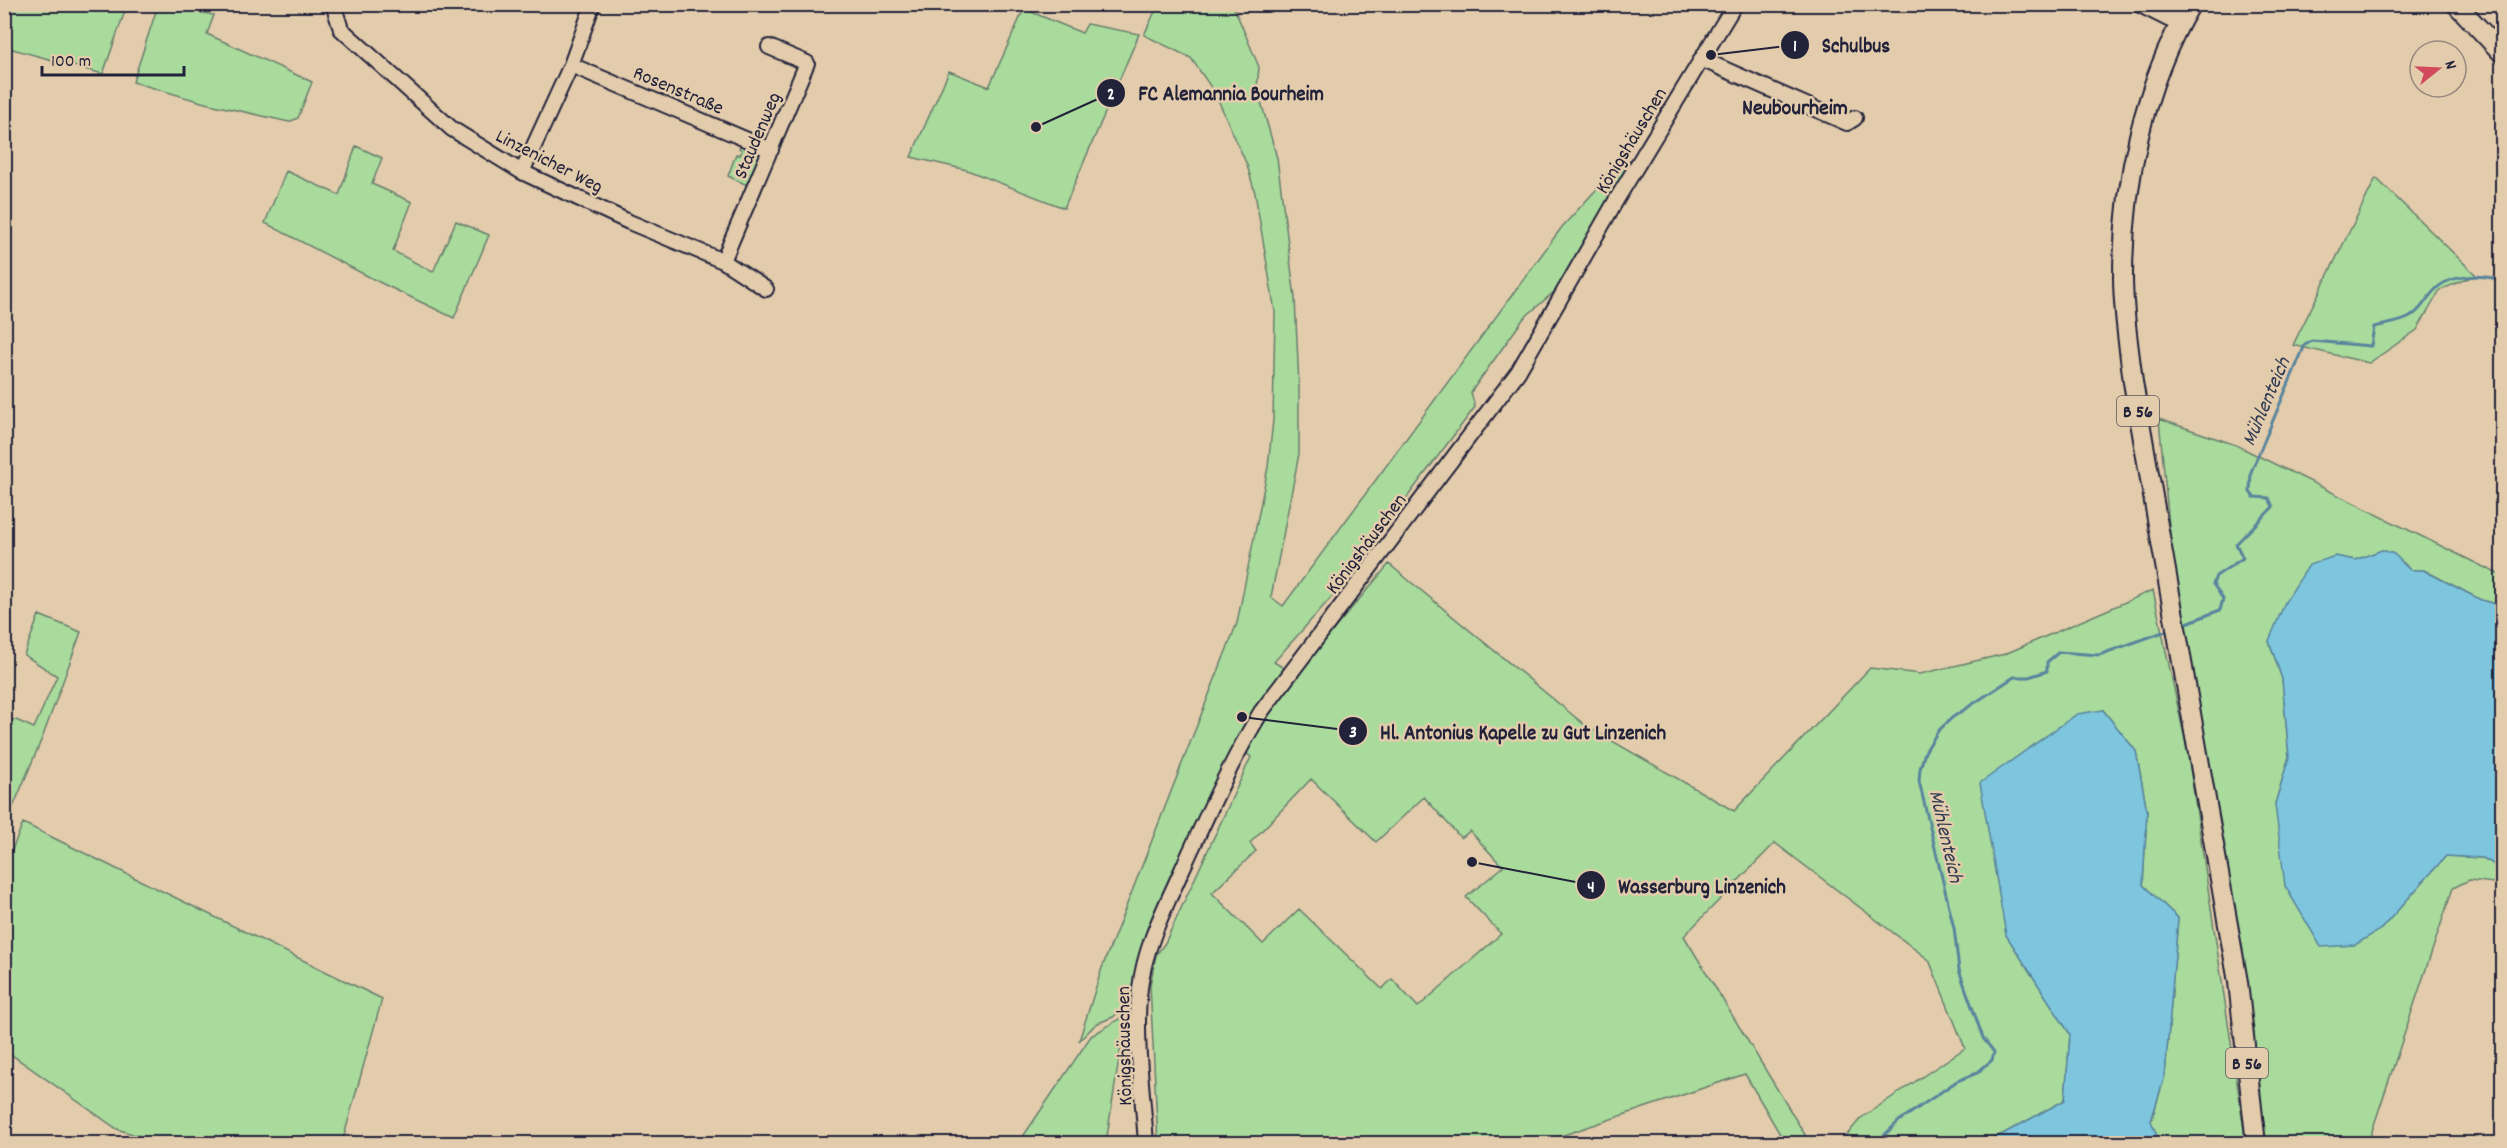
<svg xmlns="http://www.w3.org/2000/svg" width="2507" height="1148" viewBox="0 0 2507 1148" font-family="Dekko,sans-serif">
<style>
.green{fill:#a9db9c;stroke:#667e6c;stroke-width:1.5;fill-rule:evenodd}
.water{fill:#7dc6de;stroke:#59849d;stroke-width:1.5}
.lines{fill:none;stroke-linecap:round;stroke-linejoin:round}
.stream{stroke:#59849d;stroke-width:3}
.minor-casing{stroke:#22223b;stroke-width:18}
.major-casing{stroke:#22223b;stroke-width:22}
.minor{stroke:#e3ccac;stroke-width:14}
.major{stroke:#e3ccac;stroke-width:18}
.labels{text-anchor:middle;stroke-width:5;stroke-linejoin:round;paint-order:stroke}
.shield{fill:#e3ccac;stroke:#5c555d;stroke-width:1.5}
.shield-label{font-size:18px;font-weight:bold;fill:#22223b}
.street-label{font-size:20px;fill:#22223b;stroke:#e3ccac}
.water-label{font-size:21px;font-style:italic;fill:#303b53;stroke:#e3ccac}
.quarter-label{font-size:22px;font-weight:bold;fill:#22223b;stroke:#e3ccac}
.leader{fill:none;stroke:#22223b;stroke-width:2}
.callout-dot{fill:#22223b;stroke:#e3ccac;stroke-width:2}
.mark-label{font-size:18px;text-anchor:middle;font-weight:bold;fill:#fff}
.callout-label{font-size:21px;text-anchor:middle;font-weight:bold;fill:#22223b;stroke:#e3ccac;stroke-width:5;stroke-linejoin:round;paint-order:stroke}
</style>
<rect width="100%" height="100%" fill="#e3ccac"/>
<filter id="ink" filterUnits="userSpaceOnUse"><feTurbulence type="fractalNoise" baseFrequency=".0167" numOctaves="2"/><feDisplacementMap in="SourceGraphic" scale="12" xChannelSelector="R" yChannelSelector="G"/><feConvolveMatrix kernelMatrix="1 2 1 2 8 2 1 2 1" color-interpolation-filters="sRGB"/></filter>
<g filter="url(#ink)">
<path class="green" d="M4 5 5 4 127 5 103 74 5 47Z
M158 5 214 15 207 34 312 82 298 118 289 122 205 103 133 82Z
M1158 5H1233L1259 67 1257 88 1277 158 1295 298 1299 385V454L1271 597 1283 606 1562 227 1619 165 1632 163 1563 284 1524 318 1471 392 1475 407 1335 593 1274 662 1287 670 1246 730 1136 991 1129 1003 1113 1017 1096 1024 1079 1041 1102 968 1237 623 1268 467 1273 420 1275 312 1255 193 1247 165 1215 93 1191 58 1144 35Z
M1024 9 1082 33 1087 24 1139 34 1064 208 967 170 911 157 949 71 989 87Z
M741 144 762 155 749 186 728 176 736 154 740 155 742 150 739 148Z
M356 146 382 158 372 184 412 202 393 251 433 272 456 221 489 235 454 318 379 282 265 223 286 171 339 195Z
M2376 178 2476 275 2440 290 2417 330 2369 363 2293 345Z
M2159 419 2236 445 2502 576V614L2495 604 2481 600 2424 570H2410L2404 563 2382 550 2355 560 2335 556 2269 641 2282 679 2289 757 2275 804 2381 929 2446 856 2483 858 2502 869V884L2469 880 2453 888 2368 1143H2264L2221 848 2171 546Z
M1389 564 1586 726 1734 811 1870 668 1920 674 2005 654 2153 590 2188 754 2246 1143H2160L2151 1122 2165 1075 2178 918 2143 885 2147 811 2136 751 2103 710 2006 935 2070 1034 2065 1100 2001 1135 1972 1143H1840L1861 1118 1965 1048 1929 960 1775 843 1684 936 1810 1143H1785L1745 1074 1540 1143H1158L1150 985 1156 955 1165 943 1251 757 1245 752 1296 674ZM1311 779 1376 842 1424 797 1461 838 1470 831 1503 867 1466 897 1501 934 1418 1007 1392 979 1382 989 1299 909 1263 944 1212 893 1256 851 1250 843Z
M39 615 81 632 43 736 11 812 5 809V719L16 720 34 728 57 676 24 655Z
M23 823 382 999 342 1143H160L117 1129 5 1050V867Z
M1134 1010 1122 1040 1106 1143 1018 1144 1091 1036Z"/>
<path class="water" d="M2382 550 2394 554 2410 570H2423L2481 600 2495 604 2502 614V869L2483 858 2446 856 2381 929 2355 945 2321 947 2285 886 2275 804 2289 757 2282 679 2269 641 2285 602 2309 565 2335 556 2355 560Z
M2103 710 2136 751 2147 811 2143 885 2178 918 2165 1075 2151 1121 2160 1143H1972L2001 1135 2065 1100 2070 1034 2006 935 1980 783 2077 714Z"/>
<g class="lines">
<path class="stream" d="M2182 625 2220 610 2223 599 2213 584 2216 576 2243 558 2236 544 2273 507 2269 498 2254 497 2250 492 2251 472 2305 345 2312 341 2371 346 2374 327C2386 324 2400 323 2410 317 2422 310 2426 298 2436 289 2449 275 2488 272 2502 283
M1875 1144 1899 1121 1957 1081 1977 1073 1992 1060 1994 1052 1983 1038 1959 970 1954 928 1919 781 1920 769 1925 752 1938 731 1953 717 2014 677H2029L2047 671V662L2059 652 2099 655 2166 631"/>
<defs>
<path id="minor" d="M333 4 341 29 452 129 522 172 629 222 723 261 766 289
M2138 4 2170 20H2182L2172 4
M1701 59 1847 123 1855 118
M571 65 771 150
M522 172 571 65 593 4
M723 261 807 63 769 47
M1146 1144C1143 1094 1134 1037 1140 988 1145 946 1164 910 1181 872 1206 818 1230 763 1261 712L1518 372 1618 197 1735 4"/>
<path id="major" d="M2191 4C2143 85 2123 184 2123 277 2123 313 2129 348 2133 382L2238 982 2256 1144
M2456 4 2502 53"/>
</defs>
<use href="#minor" class="minor-casing"/>
<use href="#major" class="major-casing"/>
<use href="#minor" class="minor"/>
<use href="#major" class="major"/>
</g>
</g>
<g class="labels">
<g class="shield">
<rect x="2117" y="396" width="42" height="30" rx="4.5"/>
<rect x="2226" y="1048" width="42" height="30" rx="4.5"/>
</g>
<g class="shield-label">
<text x="2138" y="417">B 56</text>
<text x="2247" y="1069">B 56</text>
</g>
<g class="street-label">
<text transform="translate(679 89) rotate(23)" y="7">Rosenstraße</text>
<text transform="translate(756 135) rotate(-67)" y="7">Staudenweg</text>
<text transform="translate(1630 140) rotate(-59)" y="7">Königshäuschen</text>
<text transform="translate(550 160) rotate(27)" y="7">Linzenicher Weg</text>
<text transform="translate(1365 543) rotate(-53)" y="7">Königshäuschen</text>
<text transform="translate(1123 1046) rotate(-91)" y="7">Königshäuschen</text>
</g>
<g class="water-label">
<text transform="translate(2265 401) rotate(-67)" y="7">Mühlenteich</text>
<text transform="translate(1947 836) rotate(77)" y="7">Mühlenteich</text>
</g>
<g class="quarter-label">
<text x="1795" y="114">Neubourheim</text>
</g>
</g>
<path class="leader" d="M1711 55L1795 45M1036 127L1111 93M1242 717L1353 731M1472 862L1591 885"/>
<g class="callout-dot">
<circle cx="1711" cy="55" r="6"/>
<circle cx="1036" cy="127" r="6"/>
<circle cx="1242" cy="717" r="6"/>
<circle cx="1472" cy="862" r="6"/>
<circle cx="1795" cy="45" r="15"/>
<circle cx="1111" cy="93" r="15"/>
<circle cx="1353" cy="731" r="15"/>
<circle cx="1591" cy="885" r="15"/>
</g>
<g class="mark-label">
<text x="1795" y="51">1</text>
<text x="1111" y="99">2</text>
<text x="1353" y="737">3</text>
<text x="1591" y="892">4</text>
</g>
<g class="callout-label">
<text x="1856" y="52">Schulbus</text>
<text x="1231" y="100">FC Alemannia Bourheim</text>
<text x="1523" y="739">Hl. Antonius Kapelle zu Gut Linzenich</text>
<text x="1702" y="893">Wasserburg Linzenich</text>
</g>
<rect width="2507" height="1148" fill="none" stroke="#e3ccac" stroke-width="24"/>
<rect x="12" y="12" width="2483" height="1124" fill="none" stroke="#22223b" stroke-width="2" filter="url(#ink)"/>
<g transform="translate(2438 69) rotate(72)"><circle r="28" fill="#e3ccac" stroke="#96887f" stroke-width="1.5"/>
<path d="M0-4.5L10 22L0 15L-10 22Z" fill="#d1495b"/>
<text y="-9" font-size="16" font-weight="bold" text-anchor="middle" fill="#22223b">N</text>
</g>
<path d="M42 66v9h142v-9" fill="none" stroke="#22223b" stroke-width="3"/>
<text x="51" y="66" font-size="18" fill="#22223b" stroke="#e3ccac" stroke-width="4.5" paint-order="stroke">100 m</text>
</svg>
